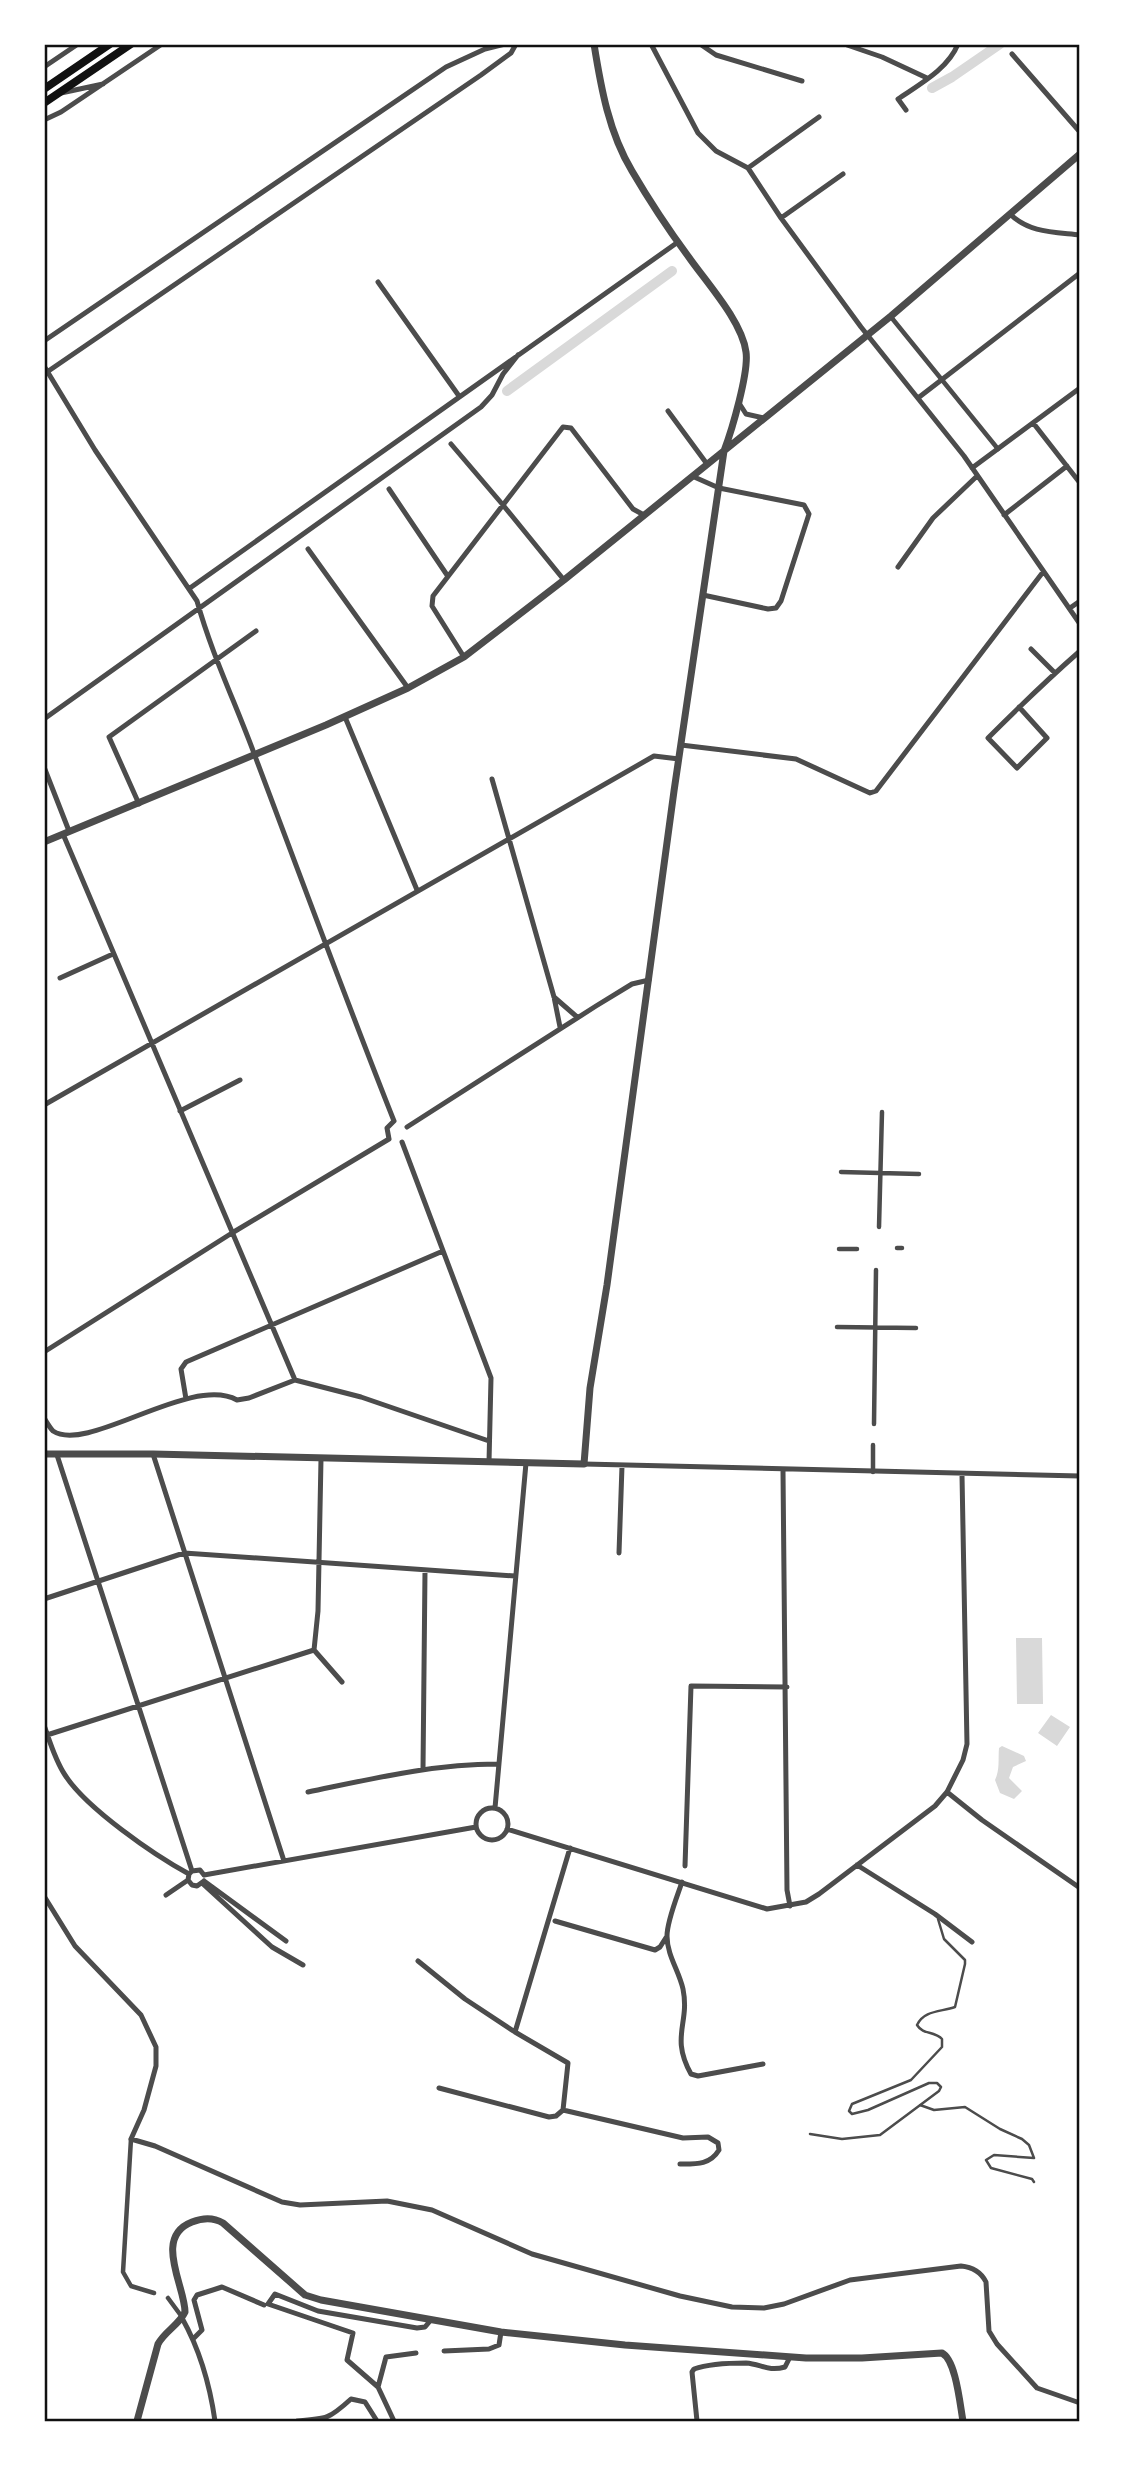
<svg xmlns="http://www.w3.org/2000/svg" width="1124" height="2465" viewBox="0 0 1124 2465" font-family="'Source Sans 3',sans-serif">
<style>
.water{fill:#d9d9d9}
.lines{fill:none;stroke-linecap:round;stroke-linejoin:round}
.canal{stroke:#d9d9d9;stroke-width:10}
.service{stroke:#4c4c4c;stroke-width:2.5}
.pedestrian{stroke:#4c4c4c;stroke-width:4.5}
.minor{stroke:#4c4c4c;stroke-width:5}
.tertiary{stroke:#4c4c4c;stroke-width:7}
.secondary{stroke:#111;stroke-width:8}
.neatline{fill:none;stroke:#111;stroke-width:2.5}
</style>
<rect width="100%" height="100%" fill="#fff"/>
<path class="water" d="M1016 1638H1042L1043 1704H1017Z
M1051 1715 1070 1727 1057 1746 1038 1733Z
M1002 1746 1024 1756 1026 1761 1013 1767 1009 1778 1022 1791 1014 1799 1000 1793 995 1780C1000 1770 998 1759 999 1748Z"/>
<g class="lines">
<path class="canal" d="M932 88 952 77 1000 44
M507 391 672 271"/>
<path class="service" d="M920 2105 934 2110 965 2107 1000 2129 1022 2139 1029 2145 1034 2158 994 2155 986 2160 991 2168 1032 2179 1034 2182
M810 2134 842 2139 880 2135 939 2091 941 2087 937 2083H929L868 2110 852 2114 849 2111 852 2104 911 2080 942 2047V2039C935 2031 923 2035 917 2025 924 2010 941 2012 955 2007L965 1964V1960L944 1939 938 1919"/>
<path class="pedestrian" d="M891 317 998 449
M841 1172 919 1174
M879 1227 882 1112
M897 1248H902
M839 1249H857
M837 1327 916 1328
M874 1424 876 1270
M873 1472V1445
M131 2139 123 2272 131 2286 154 2293
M168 2298 182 2317"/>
<path class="minor" d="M651 44 698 133 716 151 748 168 781 218 861 327 964 456 1080 624
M700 44 716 55 802 81
M847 45 882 57 927 78
M1012 54 1080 132
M44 67 78 44
M61 93 103 84
M906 110 898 99C920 84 948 69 958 44
M44 120 61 112 162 44
M748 168 819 117
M1010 214C1029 233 1055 232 1080 235
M781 218 843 174
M378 282 459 396
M44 341 446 67 485 49 505 44
M44 366 95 450 197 601C212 655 236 704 255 756 301 878 346 1000 394 1121
M47 372 481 75 511 53 516 44
M918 398 1080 273
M739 403 746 414 764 418
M668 411 707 464
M1034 424 1080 483
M451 444 503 505 564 580
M972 468 1080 388
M692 476 719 488 804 505 809 514 781 601 776 608 768 609 703 595
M389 489 447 575
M1004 515 1067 466
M308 549 408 688
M898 567 933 518 976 477
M190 588 678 242
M1070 608 1080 601
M1031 649 1055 673
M464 657 432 606 433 596 563 427 571 428 633 509 644 515
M1019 707 1047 738 1017 768 988 738C1018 708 1048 679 1080 651
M345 717 417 890
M44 719 481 407 492 395 503 374 518 355
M681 745 796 759 870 793 876 791 1043 572
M44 767 69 831
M492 779 554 997 560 1027
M139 804 109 737 256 631
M63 834 295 1380
M60 978 113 954
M554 997 577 1017
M44 1105 654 756 679 759
M180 1111 240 1080
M407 1127 596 1006 632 984 649 980
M389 1139 387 1128 394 1121
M402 1142 491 1378 489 1462
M44 1352 232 1233 389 1139
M186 1399 181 1369 186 1362 443 1251
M44 1418C46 1421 50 1428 53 1431 88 1454 191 1374 237 1400L249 1398 295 1380 361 1397 489 1441
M153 1454 284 1861
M57 1455 192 1871
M321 1459 318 1611 314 1650 342 1682
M584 1464 1080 1476
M783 1471 787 1890 790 1906
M619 1553 622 1466
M44 1599 184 1553 515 1576
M44 1725C50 1742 55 1760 65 1775 86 1808 154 1855 189 1874
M47 1735 314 1650
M423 1769 425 1571
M308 1792C371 1779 433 1764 497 1764
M947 1792 982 1820 1080 1888
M476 1824a16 16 0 1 1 32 0a16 16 0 1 1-32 0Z
M495 1808 526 1463
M507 1829 767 1909 806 1902 819 1894 935 1806 947 1792 963 1760 967 1744 962 1475
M857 1865 935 1914 972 1942
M685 1866 691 1686 787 1687
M204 1875 476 1827
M188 1880 192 1885 197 1886 204 1881
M204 1881 286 1941
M682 1882C677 1897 667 1921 667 1936 667 1955 679 1971 683 1989 690 2024 670 2036 691 2074L698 2076 763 2064
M203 1884 272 1947 303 1965
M166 1895 188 1880 189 1874 192 1871 200 1870 204 1875
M44 1896 75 1946 141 2015 156 2047V2066L144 2110 131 2139 155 2146 282 2202 300 2205 387 2201 432 2210 532 2254 680 2296 732 2307 764 2308 784 2304 850 2280 961 2266C972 2267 981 2272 986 2282L989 2331 997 2344 1037 2388 1080 2403
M555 1921 655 1950 660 1947 667 1936
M418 1961 465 1999 515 2032
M439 2088 549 2117 556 2116 563 2110 568 2063 515 2032 570 1848
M563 2110 683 2138 708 2137 718 2143 719 2150C710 2165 696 2164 680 2164
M182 2318C200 2350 210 2386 215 2421
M194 2338 202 2330 194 2300 197 2295 222 2287 264 2305
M444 2351 489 2349 499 2345 501 2332
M378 2387 386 2357 416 2353
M297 2421C327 2419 329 2419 351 2399L365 2402 377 2421
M394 2421 378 2387 347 2360 353 2333 268 2304 275 2294 318 2311 417 2328 425 2327 430 2321
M697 2421 692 2372 694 2369C708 2364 730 2363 746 2363 761 2364 768 2372 785 2367L790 2357"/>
<path class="tertiary" d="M44 842 326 725 408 688 464 657 564 580 891 316 1080 154
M44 1454H153L584 1464 590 1388 607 1285 674 791 724 451C732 430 749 372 746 352 742 321 706 282 688 256 668 229 649 200 632 171 609 133 601 88 594 44
M137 2421 158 2344C165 2331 179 2325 185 2312 185 2286 153 2237 192 2222 202 2218 213 2217 223 2223L305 2295 321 2300 501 2332 625 2345 806 2358H862L942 2353C956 2360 960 2405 963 2421"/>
<path class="secondary" d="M44 89 110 44
M44 103 131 44"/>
</g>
<rect width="1124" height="2465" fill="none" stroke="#ffffff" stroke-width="91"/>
<rect x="46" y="46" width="1032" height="2374" class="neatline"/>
</svg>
